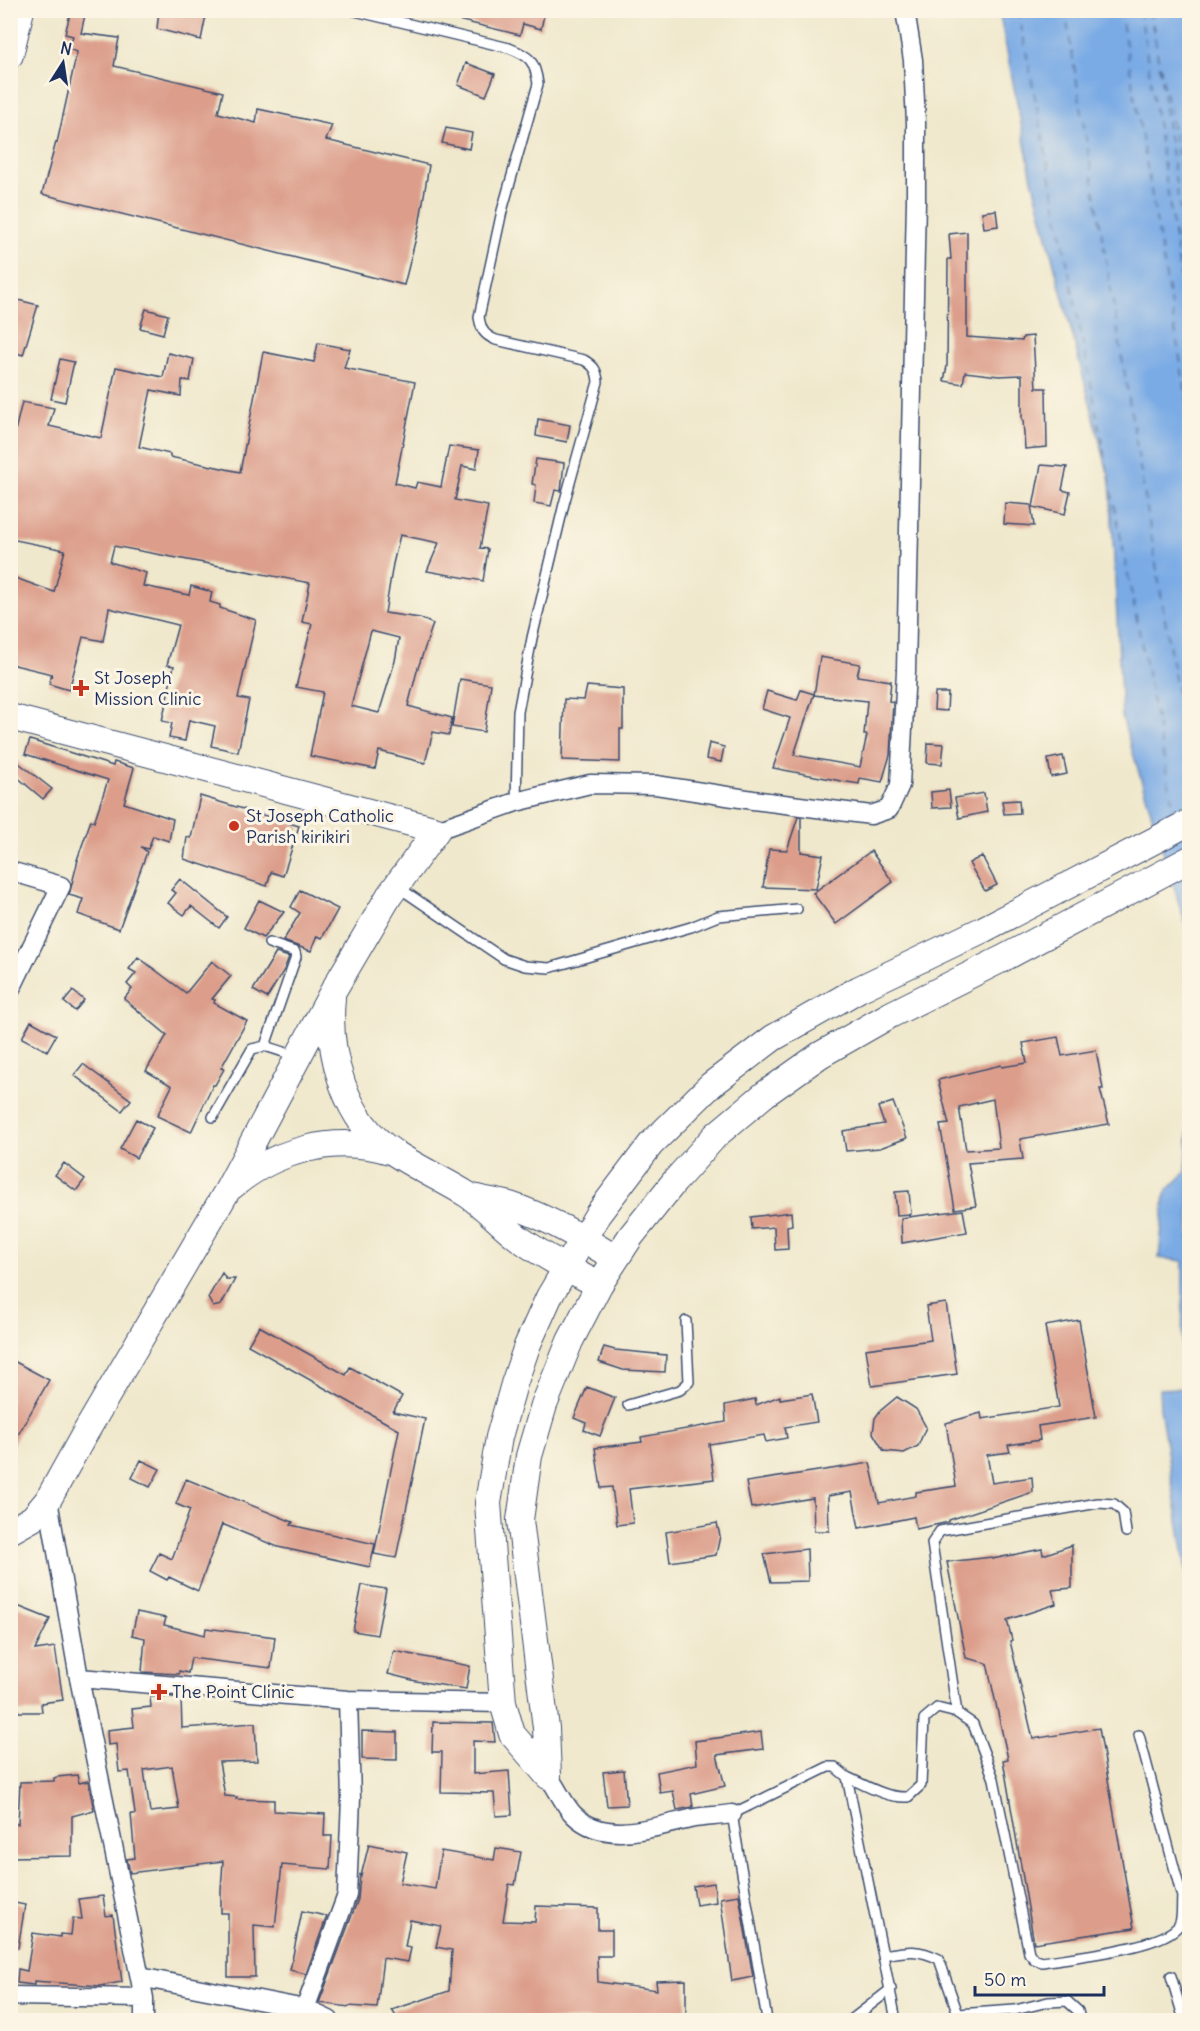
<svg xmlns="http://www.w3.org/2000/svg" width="1200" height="2031" viewBox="0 0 1200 2031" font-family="Delius,sans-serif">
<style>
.water{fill:#7aabe5;stroke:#4a6da2;stroke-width:1.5}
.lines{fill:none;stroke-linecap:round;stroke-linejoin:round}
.ferry{stroke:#385486;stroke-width:1.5;stroke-dasharray:8 6;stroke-linecap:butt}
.building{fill:#dc9e8b;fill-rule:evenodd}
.lane-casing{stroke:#3b4b6e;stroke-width:12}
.street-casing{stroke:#3b4b6e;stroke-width:21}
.secondary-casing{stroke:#3b4b6e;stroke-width:28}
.lane{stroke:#fff;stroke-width:9}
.street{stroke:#fff;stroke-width:18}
.secondary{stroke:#fff;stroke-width:26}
.poi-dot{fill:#c8321e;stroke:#fcf5e5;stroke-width:2}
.labels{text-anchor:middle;stroke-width:6;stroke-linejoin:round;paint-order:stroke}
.poi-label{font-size:18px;fill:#1b2f5e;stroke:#fcf5e5;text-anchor:start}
</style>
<rect width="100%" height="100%" fill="#fcf5e5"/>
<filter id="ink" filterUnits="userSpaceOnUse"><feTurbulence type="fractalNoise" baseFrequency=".0167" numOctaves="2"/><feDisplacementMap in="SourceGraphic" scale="12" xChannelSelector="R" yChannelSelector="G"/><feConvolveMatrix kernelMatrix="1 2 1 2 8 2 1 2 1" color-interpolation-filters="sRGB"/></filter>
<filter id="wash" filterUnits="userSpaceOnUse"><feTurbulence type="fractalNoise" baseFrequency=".008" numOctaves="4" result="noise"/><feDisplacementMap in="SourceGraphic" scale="24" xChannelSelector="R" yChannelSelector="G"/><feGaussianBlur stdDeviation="1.35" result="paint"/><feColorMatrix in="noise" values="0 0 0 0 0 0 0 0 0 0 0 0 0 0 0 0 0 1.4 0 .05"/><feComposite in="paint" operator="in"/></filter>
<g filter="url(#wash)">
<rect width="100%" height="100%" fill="#efe8cc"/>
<path class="water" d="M999 11H1189V936L1122 717 1110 480 1032 179Z
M1189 1120 1190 1588H1189L1160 1408 1159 1389 1182 1388 1183 1261 1159 1258 1165 1193 1186 1172Z"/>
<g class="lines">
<path class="ferry" d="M1018 10 1175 816
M1065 10 1190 771
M1120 10 1190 417
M1140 10 1190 339
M1149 10 1153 30
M1151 10 1190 282
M1160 65 1190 214
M1186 874 1190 890"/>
</g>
<g id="blocks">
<path class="building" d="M71 10H86L81 33 119 38 114 66 223 92 218 113 256 123 258 109 332 125 326 140 429 165 419 226 404 285 42 194 56 142 57 143 77 52 69 49 73 36 65 34Z
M159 10H207L201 40 157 29Z
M441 10H545L541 29 523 24 520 35 441 16Z
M466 63 495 74 486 96 458 85Z
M446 128 472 133 469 149 442 143Z
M996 210 998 226 984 228 982 212Z
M967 232V337L1022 341 1023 337 1033 336 1036 388H1046L1047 447 1025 449 1023 420H1022V375L999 376 965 372 963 384 944 381 947 366 948 259H951L949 234Z
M18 300 38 305 23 355 10 351V326Z
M146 309 168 315 163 334 140 328Z
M318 343 350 349 344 368 415 382 395 483 415 488 417 482 441 487 449 446 479 450 476 469 462 466 455 500 488 506 480 548 488 549 483 581 427 571 439 543 400 535 393 564 385 613 420 618 433 624 417 671 408 706 452 718 449 735 433 732 425 763 379 751 375 769 310 756 323 692 296 687 312 624 302 622 310 583 114 546 110 562 146 573 143 586 189 595 191 586 212 592 210 602 220 605V608L256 620 238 698 249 700 238 752 211 746 215 726 189 720 185 741 169 738 172 723 162 721 174 666 167 665 178 625 109 608 103 641 83 637 69 690 49 684 52 674 10 664V576L54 592 65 550 10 539V452L22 402 54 408 49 426 101 438 116 367 163 377 168 353 194 359 190 381 182 380 181 396 151 390 139 447 170 454V457L240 472 263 352 314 362ZM371 631 399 638 395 661 379 713 351 706Z
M60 359 74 362 65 402 51 399Z
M538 419 570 425 567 442 536 436Z
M536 459 564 463 561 491 555 490 551 506 534 503 536 485 532 484Z
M1041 465 1067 467 1062 490 1070 492 1065 514 1033 507Z
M1005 503 1031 505 1034 526 1004 524Z
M820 657 860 664 857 676 891 681 889 701 893 702 890 755 882 782 860 778 859 784 841 781 773 768 790 718 762 709 767 691 797 700 801 690 814 694 794 755 860 767 867 735H864L867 701 814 695Z
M460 679 491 684 484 732 452 727Z
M587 686 623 689V729H620V762L562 760 564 699 584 700Z
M935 693H948L947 711 934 710Z
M30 740 113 766 114 762 134 768 124 803 173 819 169 841 153 836 148 849 141 847 147 852 119 929 78 914 83 899 69 895 78 860H77L91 820 94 822 108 780 25 754Z
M709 743 724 747 721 762 706 759Z
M928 743 944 744 942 764 927 763Z
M10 756 52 789 43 799 10 771Z
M1063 756 1067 774 1051 777 1048 759Z
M949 790 951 807 932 808 931 792Z
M984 793 987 812 959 818 955 798Z
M200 796 299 826 283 876 271 872 267 886 184 859 187 837 191 838Z
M1019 800 1020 813 1004 814 1002 801Z
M798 817H801V852L823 855 816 889 763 887 769 849 787 850Z
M871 851 893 882 836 924 813 893Z
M982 856 997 885 985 891 969 863Z
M180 879 227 917 219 928 191 906 184 915 168 903 176 893 171 890Z
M300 890 338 909 322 938 317 936 311 951 283 941 300 913 291 907Z
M259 900 284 912 263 938 244 928Z
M276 953 289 957 284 970 267 998 253 990Z
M138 957 186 993 212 961 231 976 212 999 215 1000 214 1003 247 1021 221 1068 224 1069 215 1085H213L191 1132 157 1116 172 1086 146 1071 167 1035 124 999 132 989 127 984 136 973 129 969Z
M73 991 84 1000 75 1011 64 1002Z
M31 1021 56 1035 47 1051 22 1038Z
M1058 1037 1062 1056 1096 1050 1103 1089H1100L1109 1124 1020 1139 1023 1159 968 1163 976 1206 955 1209 940 1125 949 1124 938 1080 1001 1065 1002 1067 1027 1063 1023 1043ZM993 1099 999 1148 966 1150 959 1107Z
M83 1064 131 1100 122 1111 74 1075Z
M893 1102 907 1138 880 1148 846 1151 843 1131 884 1124 878 1107Z
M136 1119 153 1128 136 1158 120 1149Z
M64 1163 85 1179 76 1191 55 1175Z
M909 1191 911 1214 897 1215 895 1192Z
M963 1210 967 1232 902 1243 901 1218Z
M791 1212 792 1225 787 1226 788 1249 775 1250 774 1227 752 1229 751 1217Z
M222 1273 226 1279H235L221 1305 213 1307 208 1298Z
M946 1303 957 1374 872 1386 866 1349 931 1340 926 1306Z
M1079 1320 1096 1417 1038 1426 1040 1440 1008 1445 1010 1452 987 1455 992 1483 1032 1477 1033 1492 949 1520V1522L916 1529 914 1517 859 1528 852 1492 828 1496 829 1531H814L813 1498 751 1508 746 1482 870 1463 879 1503 916 1496V1492L956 1486 946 1423 981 1413 982 1419 1059 1407 1045 1326Z
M259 1326 346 1375 350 1367 402 1396 393 1412 425 1419 396 1558 374 1554 399 1430 248 1345Z
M604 1347 615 1350 666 1355 665 1372 623 1370 599 1362Z
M10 1359 49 1380 10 1449Z
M587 1387 615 1398 600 1436 584 1430 586 1423 574 1418Z
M812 1394 817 1422 785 1427 787 1438 766 1442 764 1435 709 1444 714 1479 629 1489 633 1523 617 1525 612 1487 601 1488 595 1448 642 1442 641 1437 726 1422 725 1405 755 1399 756 1405 780 1396V1399Z
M897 1397 916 1409 926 1427 918 1446 904 1453 884 1451 873 1433 875 1418 880 1411Z
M141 1460 160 1469 150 1487 132 1478Z
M186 1479 293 1522 291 1525 375 1544 370 1567 278 1547 222 1524 198 1591 169 1577 167 1580 150 1571 159 1553 172 1559 190 1510 176 1504Z
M717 1523 720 1536 716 1555 670 1562 666 1532Z
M1072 1545V1588L1052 1590 1056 1604 1007 1620 1012 1640 1010 1641 1033 1739 1099 1728 1134 1928 1034 1943 1003 1760 1008 1759 987 1663 966 1658 947 1562 992 1557V1559L1042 1549 1043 1555Z
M807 1549 808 1581 771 1582 764 1554Z
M362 1585 386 1589 377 1635 353 1631Z
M10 1603 50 1619 35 1650 55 1647 63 1700 41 1703 42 1712H18L17 1686 10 1683Z
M137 1612 166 1618 164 1625 205 1635 206 1628 275 1637 271 1668 191 1658 188 1673 179 1671V1674L142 1672 145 1638 132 1635Z
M394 1651 470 1666 466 1689 416 1681 388 1674Z
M164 1696 181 1698 182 1728 255 1723 257 1761 219 1762 225 1796 237 1797 236 1799 274 1800V1811L325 1814 324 1836H332L330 1869 282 1865 275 1927 254 1925 255 1977H228V1913H221V1891L223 1861 130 1873 127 1859 135 1858 131 1814H135L129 1771 119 1772 116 1744 108 1745 107 1730 134 1727 132 1709 151 1707 150 1697ZM172 1766 179 1809 150 1812 144 1770Z
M433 1722 493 1723 495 1742 473 1741V1774L509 1771 512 1815 496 1816 494 1793 441 1792 442 1752H432Z
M362 1731 397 1732V1760L362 1759Z
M761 1732 763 1749 717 1755 725 1786 691 1794 693 1807 677 1810 673 1791 660 1793 657 1772 697 1764 695 1741Z
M624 1770 627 1805 607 1806 603 1772Z
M77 1775 79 1783 88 1781 94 1810 72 1816V1856L10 1857V1824H18L20 1782 54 1781V1778L57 1777Z
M369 1844 407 1852 400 1883 435 1889 441 1851 494 1860 496 1848 521 1852 515 1885 509 1884 503 1921 535 1922 536 1906 598 1908V1930H612V1956H597L598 1982 657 1990 656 1981 686 1980V2020H398L392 2010 449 1991 452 1950 436 1947 441 1926 410 1920 405 1947 411 1948 408 1962 383 1958 377 2008 349 2006V2007L319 2003 358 1899 360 1875 361 1876Z
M714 1883 716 1902 696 1905 693 1886Z
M739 1895 753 1977 732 1981 720 1898Z
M103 1896 106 1916 113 1915 122 1982 100 1986 34 1981V1985L17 1983 18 1969 27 1971 33 1933 60 1937V1934L71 1935 73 1918 82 1919 79 1899Z
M10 1902 25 1905 18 1948 10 1947Z
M302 1911 327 1916 306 1974 290 1970Z"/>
</g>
</g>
<g filter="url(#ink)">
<use href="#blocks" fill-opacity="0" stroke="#3b4b6e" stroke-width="1.5"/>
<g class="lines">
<defs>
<path id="lane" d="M351 10 509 48C530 56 535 61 538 84L502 211 479 317C481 330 484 335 496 340L584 360C594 366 597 370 598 382L564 504 532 638 518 712 516 802
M398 887 504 959 525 966 549 968 691 927 718 916 797 909
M265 1046 296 957 295 952 269 943
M213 1117 252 1049 265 1046 296 1056
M628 1405 680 1390 689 1382 686 1321
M957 1713 932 1543 940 1531 1098 1503 1114 1504 1123 1512 1126 1532
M847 1777C867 1786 886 1798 908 1797L921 1785 924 1719 937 1708 957 1713 973 1724 994 1779 1029 1953 1034 1959 1042 1962C1071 1957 1164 1948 1179 1925 1183 1918 1181 1905 1182 1897L1139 1735
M883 1955C906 1951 917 1948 939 1959L958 2014 1015 2010 1048 2002 1067 2001 1078 2011 1080 2020
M1171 1976 1184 2020
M767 2020 732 1814 828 1767H835L847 1777 896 2020
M851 2020 891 1989"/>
<path id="street" d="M437 830 516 802 590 784 656 785 753 800 871 815 889 809 900 785 906 671 916 201V123L913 60 905 10
M10 871 61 886 10 991
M48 1500 79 1678 144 1998V2020
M79 1678 348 1700 503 1703
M548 1776C557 1788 564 1805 574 1815 607 1847 658 1825 695 1818 707 1816 720 1816 732 1814
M140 1977 305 2009 329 2020
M10 1996 144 1998
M305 2009 347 1895 351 1798 348 1700"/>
<path id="secondary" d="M10 55 21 10
M10 717 437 830 389 896 333 991 227 1191 84 1435 48 1500 33 1518 10 1531
M332 998C327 1052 344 1121 393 1152 417 1168 444 1180 468 1195 487 1208 502 1226 520 1239 545 1257 572 1271 599 1285
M231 1187C275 1150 335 1134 390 1151
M473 1197C485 1200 498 1202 510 1205 547 1217 582 1238 615 1258
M548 1776 512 1734 503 1703 488 1503 499 1437 514 1384 527 1346 549 1297 598 1214 651 1144 711 1085 773 1038 859 989 984 929 1190 822
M548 1776 546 1728 520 1520 529 1456 544 1405 570 1341 599 1285 631 1236 675 1181 716 1135 765 1094 820 1055 890 1015 1002 959 1190 859"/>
</defs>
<use href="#lane" class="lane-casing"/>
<use href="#street" class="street-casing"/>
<use href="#secondary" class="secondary-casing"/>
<use href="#lane" class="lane"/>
<use href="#street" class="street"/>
<use href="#secondary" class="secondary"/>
</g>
</g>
<g class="poi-dot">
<path d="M78 679h6v6h6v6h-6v6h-6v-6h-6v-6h6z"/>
<circle cx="234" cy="826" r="6"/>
<path d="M156 1683h6v6h6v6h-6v6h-6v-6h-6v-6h6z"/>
</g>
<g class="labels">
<g class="poi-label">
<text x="94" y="684">St Joseph<tspan x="94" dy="21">Mission Clinic</tspan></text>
<text x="246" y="822">St Joseph Catholic<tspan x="246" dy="21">Parish kirikiri</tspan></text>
<text x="172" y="1698">The Point Clinic</text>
</g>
</g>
<rect width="1200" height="2031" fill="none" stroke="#fcf5e5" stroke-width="36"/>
<g transform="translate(63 63) rotate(12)" stroke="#fcf5e5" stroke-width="4.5" paint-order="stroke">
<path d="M0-4.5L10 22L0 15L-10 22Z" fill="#1b2f5e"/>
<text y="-9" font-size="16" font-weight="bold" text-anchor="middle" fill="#1b2f5e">N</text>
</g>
<path d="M975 1986v9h129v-9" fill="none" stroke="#1b2f5e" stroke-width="3"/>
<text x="984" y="1986" font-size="18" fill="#1b2f5e" stroke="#fcf5e5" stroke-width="4.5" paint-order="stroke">50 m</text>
</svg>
